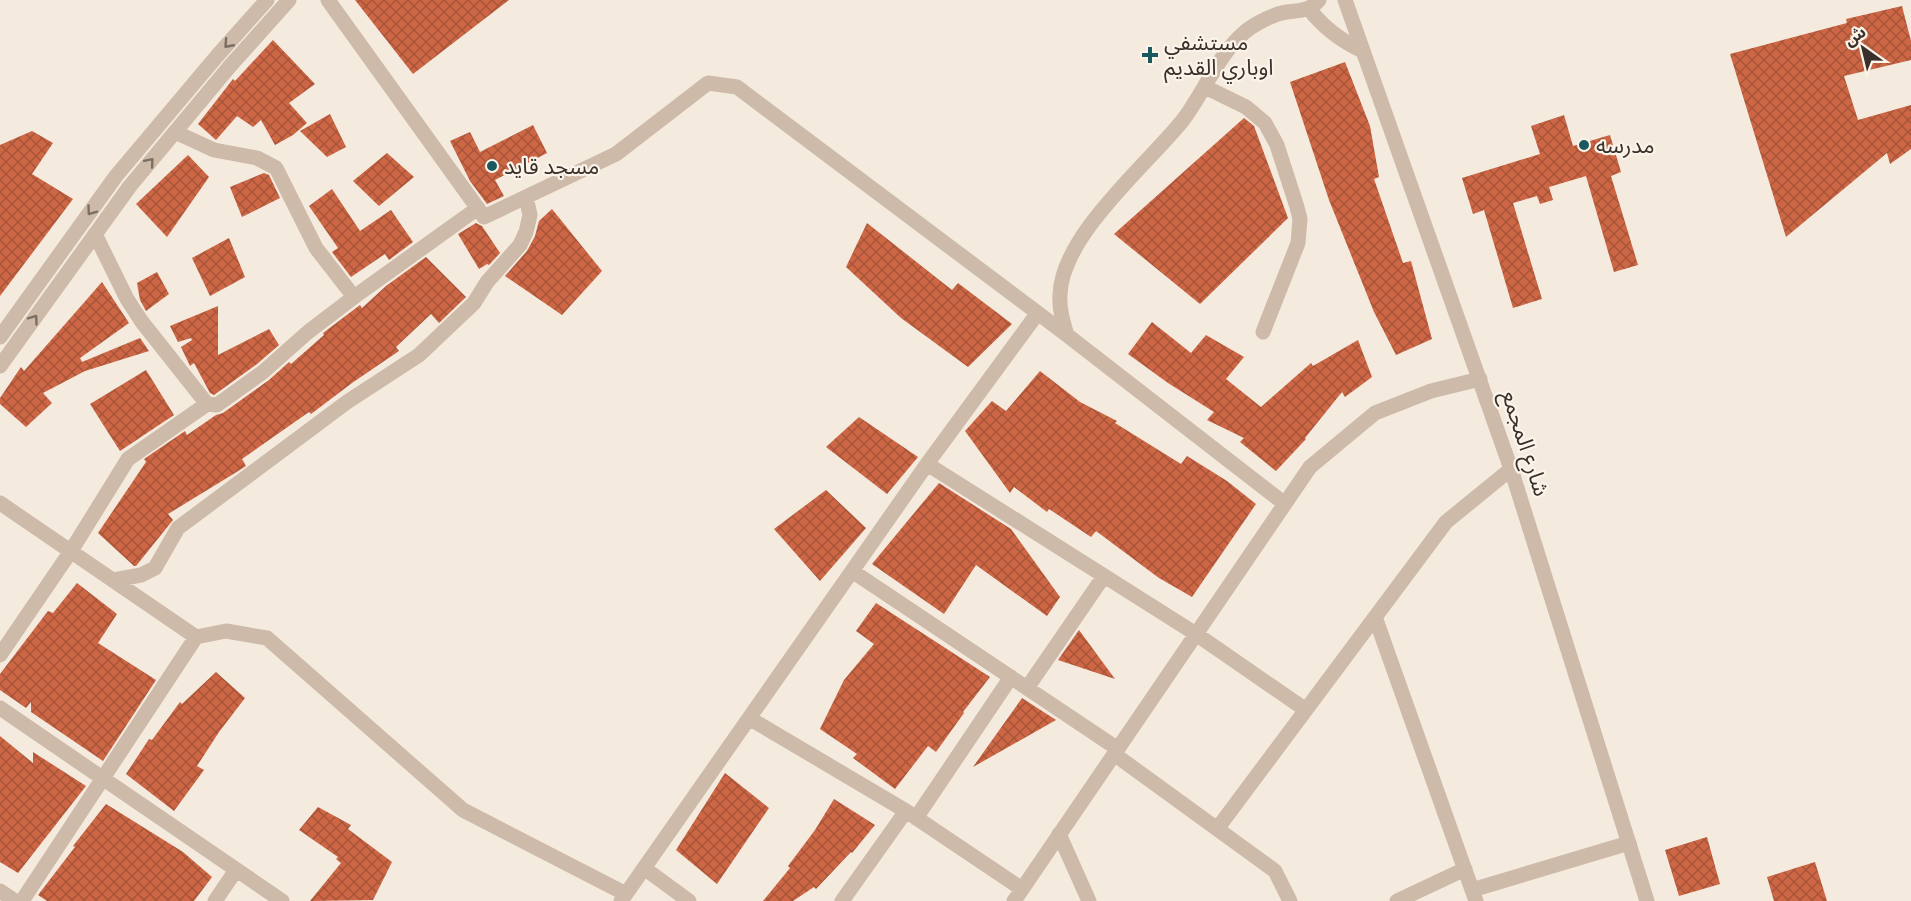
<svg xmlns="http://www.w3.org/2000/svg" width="1911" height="901" viewBox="0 0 1911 901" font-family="'Exo 2','Noto Sans Arabic',sans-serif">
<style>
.building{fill:url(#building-cross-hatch)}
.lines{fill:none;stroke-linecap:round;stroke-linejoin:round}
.minor{stroke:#cdbaa9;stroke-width:15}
.tertiary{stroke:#cdbaa9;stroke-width:15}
.oneway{stroke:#7c6e63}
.poi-dot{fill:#1c595e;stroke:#fbf4eb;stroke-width:2}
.labels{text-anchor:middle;stroke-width:4.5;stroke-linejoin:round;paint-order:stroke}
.poi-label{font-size:22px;fill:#3a2f29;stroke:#fbf4eb;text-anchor:start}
.street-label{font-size:22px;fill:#3a2f29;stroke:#fbf4eb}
</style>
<defs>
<pattern id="building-cross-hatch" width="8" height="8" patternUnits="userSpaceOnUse" patternTransform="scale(1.5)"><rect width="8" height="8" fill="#c64"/><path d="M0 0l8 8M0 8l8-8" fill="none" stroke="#a75439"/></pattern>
</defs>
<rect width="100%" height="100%" fill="#f4eade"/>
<path class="building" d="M355 0H509L413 74Z
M1902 6 1911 41V60L1844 76 1858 120 1911 105V149L1890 164 1887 153 1786 237 1730 54 1847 23 1846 19Z
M273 40 315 84 289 103 307 123 293 135 275 145 261 120 253 127 237 116 216 140 198 124 233 79 235 81Z
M1345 62 1370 126 1379 177 1374 179 1403 263 1411 261 1432 339 1396 355 1374 312 1329 200 1290 82Z
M330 114 346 147 327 157 300 131Z
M1564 115 1573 146 1610 135 1621 172 1611 176 1638 265 1614 272 1586 176 1549 187 1553 200 1540 204 1537 196 1513 203 1542 299 1513 308 1484 210 1473 214 1462 178 1540 154 1531 126Z
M1244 118 1254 126 1288 218 1200 304 1114 234Z
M533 125 547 153 495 180 504 196 487 204 470 181 450 141 470 132 480 152Z
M32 131 53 143 32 174 73 199 0 296V145Z
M387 153 414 177 379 206 353 181Z
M188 155 209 177 167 237 136 204Z
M264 173 269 175 280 198 242 217 230 187Z
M332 189 360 231 391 210 413 242 389 260 385 254 351 277 332 252 338 248 309 206Z
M552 209 602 271 562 315 505 276 527 251 535 236 539 221Z
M476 223 482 226 500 253 489 265 487 264 479 269 458 234Z
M867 223 952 290 958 283 1012 324 968 367 901 318 846 267Z
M229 238 245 277 210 296 192 258Z
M426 257 466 297 439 323 431 314 396 347 399 351 352 383 311 414 309 412 242 459 246 466 235 473 168 514 173 520 136 566H134L98 533 146 462 144 459 185 431 187 435 216 415 223 413 269 380 289 362 291 364 324 335 323 333 360 305 362 308 386 286Z
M157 272 169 294 146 311 140 300 137 283Z
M102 282 129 323 80 358 82 362 140 338 149 351 85 371 43 393 52 403 26 427 0 404V398L21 367 24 371Z
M218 306V355L269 329 279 345 257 364 214 395 210 393 194 363 190 366 181 347 192 340 191 338 178 342 170 326Z
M1152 322 1191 353 1206 335 1244 357 1226 379 1261 407 1311 363 1313 366 1358 340 1372 377 1345 397 1342 392 1305 438 1306 439 1276 471 1240 442 1244 438 1207 420 1214 412 1168 383 1128 354Z
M146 370 174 415 120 451 90 404Z
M1040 371 1080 402 1117 421 1115 423 1181 464 1187 456 1227 481 1256 504 1192 597 1159 578 1096 531 1091 537 1049 509 1047 512 1014 487 1010 493 965 431 992 401 1006 411Z
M859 417 918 457 887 494 826 447Z
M939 483 1011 529 1060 597 1047 616 976 565 944 614 872 564Z
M826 490 866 528 820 581 774 529Z
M77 583 117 614 98 643 156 680 103 761 31 712V702L26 708 0 690V674L48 611 53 613Z
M876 603 990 677 963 712 964 713 936 752 928 746 895 789 853 758 857 754 820 729 844 680 874 644 856 631Z
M1079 630 1115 679 1058 660Z
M216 672 245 698 219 732 197 766 204 770 174 811 126 774 149 739 152 740 180 702 182 704Z
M1022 698 1056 720 973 767Z
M0 736 33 763V752L86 786 18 873 0 862Z
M725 773 769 808 717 884 676 850Z
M834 799 875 825 852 853 851 852 816 889 814 887 793 901H763L790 868 788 866 815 830Z
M106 804 183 852 212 877 194 901H47L38 895 75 847 73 846Z
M318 807 351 825 348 829 392 862 373 900 310 901 341 863 336 859 338 857 299 830Z
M1707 837 1720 884 1679 896 1665 850Z
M1815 862 1827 901H1774L1767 877Z"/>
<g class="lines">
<path class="minor" d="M328 0 484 217 616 154 708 83 737 87 1067 335 1285 504
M1309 9C1324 28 1341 41 1363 51
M1205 87 1246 107 1265 123 1277 145 1297 207 1300 219 1298 243 1263 332
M175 132 214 150 257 158 276 168 316 248 354 297 478 208
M95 234 127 299 142 322 207 404 217 405 263 372 308 332 354 297
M1067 335C1063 322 1059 309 1060 295 1061 236 1147 165 1183 120 1205 91 1218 54 1246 31 1255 24 1267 18 1278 14 1294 9 1307 14 1319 0
M927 464 1196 634 1306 710
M0 503 196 637
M852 571 1118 749
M113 580 141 575 155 568 178 528 347 402 419 355 474 303 487 282 520 245 526 232 530 215 526 197
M1375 617 1476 901
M0 655 71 551 128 459 207 404
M1027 688 1104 576
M0 708 282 901
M749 718 906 811 1022 889
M1114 754 1275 871 1290 901
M916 818 1011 677
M1217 829 1446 522 1511 469
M1059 834 1089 901
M644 868 689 901
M1472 890 1629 843
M0 891 15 901
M22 901 196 637 226 631 267 638 463 810 626 894
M215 901 236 870
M621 901 927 464 1037 314
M842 901 906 811
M1014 901 1310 467 1375 413 1431 391 1480 379
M1397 901 1465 869"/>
<path class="tertiary" d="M1345 0 1511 469 1647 901
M0 337 116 176 217 56 267 0
M0 366 130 186 230 66 289 0"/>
</g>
<defs><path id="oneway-chevron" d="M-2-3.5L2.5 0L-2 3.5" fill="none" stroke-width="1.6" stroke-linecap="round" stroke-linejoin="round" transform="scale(1.5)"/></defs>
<g class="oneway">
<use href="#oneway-chevron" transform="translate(228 44) rotate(132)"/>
<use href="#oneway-chevron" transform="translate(150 162) rotate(-50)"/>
<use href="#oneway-chevron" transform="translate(91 211) rotate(126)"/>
<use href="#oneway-chevron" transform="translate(34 319) rotate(-54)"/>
</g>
<g class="poi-dot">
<path d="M1147 46h6v6h6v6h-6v6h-6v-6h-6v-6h6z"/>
<circle cx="1584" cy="145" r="6"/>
<circle cx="492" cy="166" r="6"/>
</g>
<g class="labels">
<g class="poi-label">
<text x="1164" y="50">مستشفي<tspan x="1164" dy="25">اوباري القديم</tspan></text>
<text x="1596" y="153">مدرسه</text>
<text x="504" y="174">مسجد قايد</text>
</g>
<g class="street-label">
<text transform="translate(1526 443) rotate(72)" y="8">شارع المجمع</text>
</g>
</g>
<g transform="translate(1863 48) rotate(326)" stroke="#fbf4eb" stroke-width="4.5" paint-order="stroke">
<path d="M0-4.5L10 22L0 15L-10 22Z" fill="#3a2f29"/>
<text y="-9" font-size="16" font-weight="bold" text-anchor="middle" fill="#3a2f29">ش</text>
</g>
</svg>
